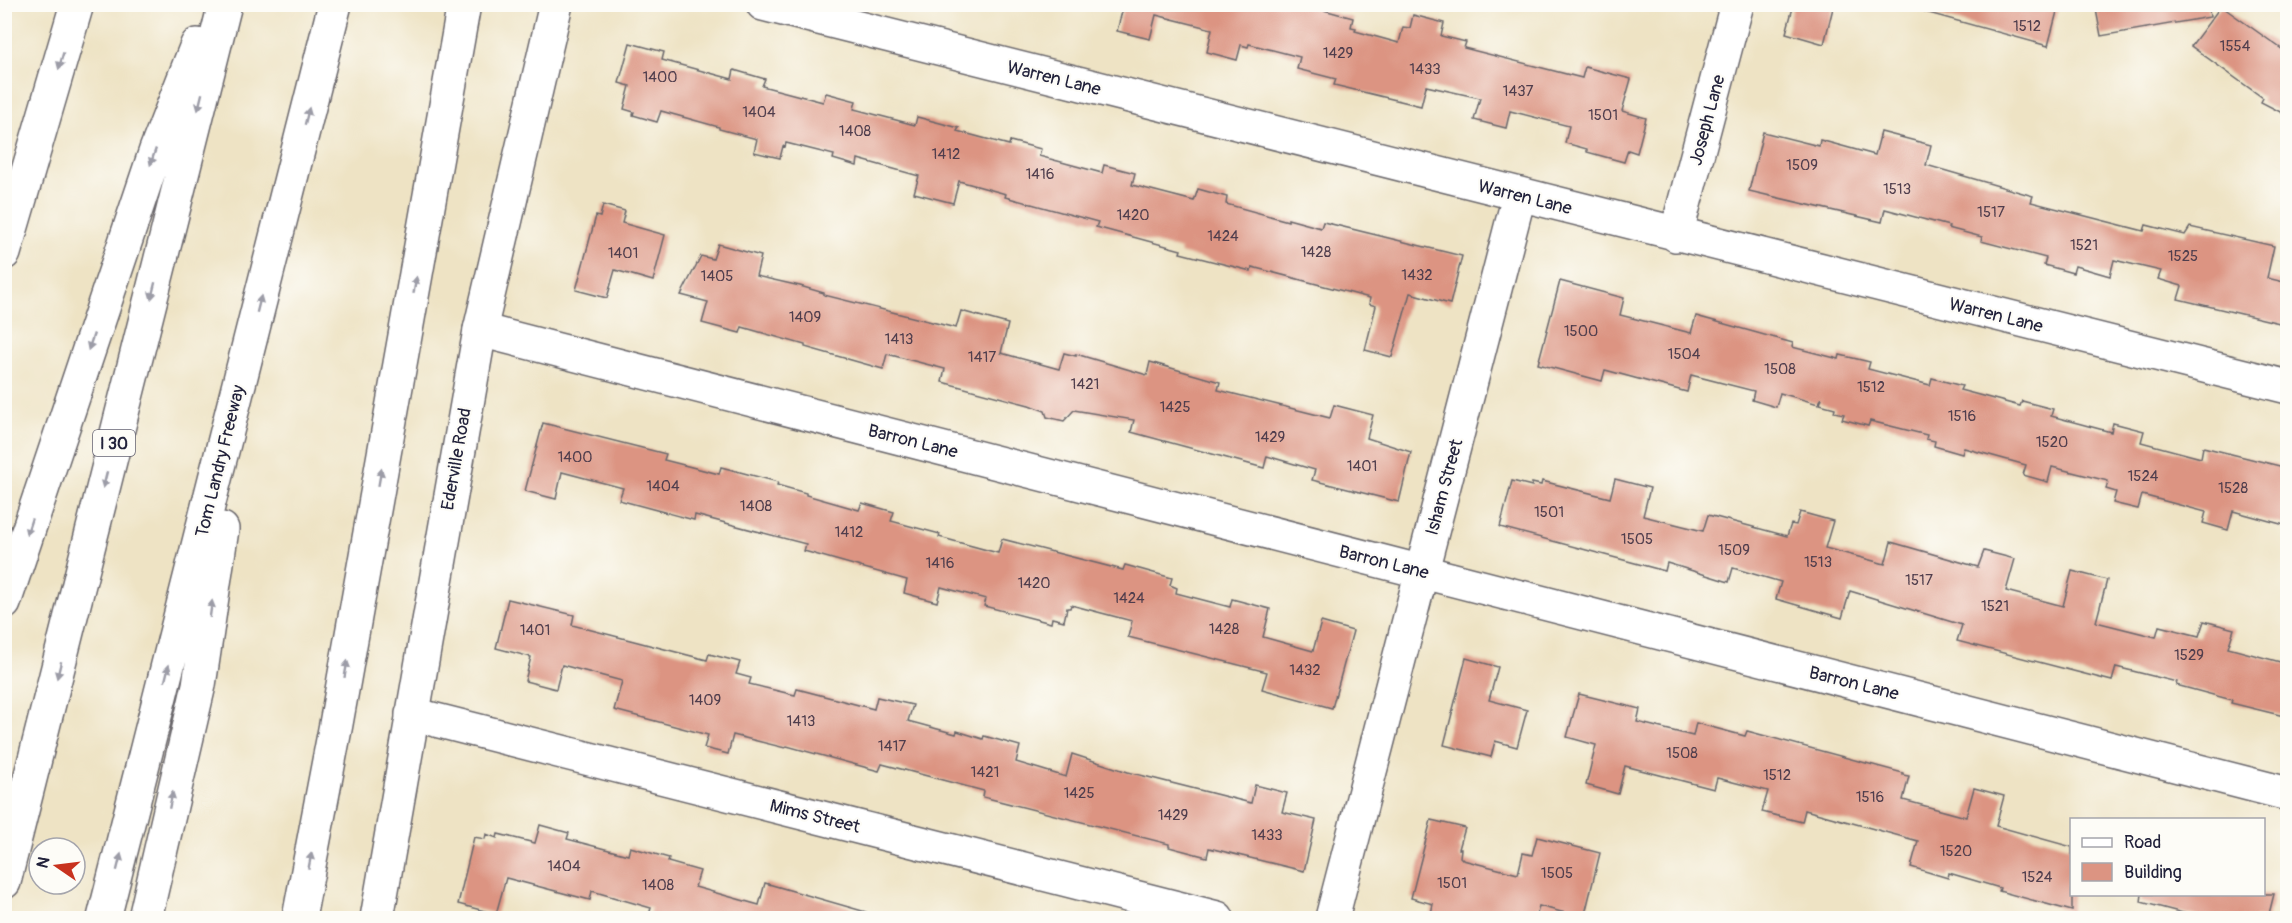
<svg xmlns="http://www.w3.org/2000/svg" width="2292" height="923" viewBox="0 0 2292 923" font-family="Pangolin,sans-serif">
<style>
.building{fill:#dc9482}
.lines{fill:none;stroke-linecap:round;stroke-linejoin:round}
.street-casing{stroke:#69666b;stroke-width:36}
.secondary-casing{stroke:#69666b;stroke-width:36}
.highway-casing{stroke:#69666b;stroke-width:36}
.street{stroke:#fff;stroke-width:33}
.secondary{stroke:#fff;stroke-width:33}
.highway{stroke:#fff;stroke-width:33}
.oneway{fill:#9c9ca7}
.labels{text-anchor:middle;stroke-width:4.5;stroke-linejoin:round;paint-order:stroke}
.number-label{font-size:15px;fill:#503e4d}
.shield{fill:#fdfcf7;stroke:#646373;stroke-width:1.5}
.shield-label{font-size:16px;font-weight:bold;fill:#22223b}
.street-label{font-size:18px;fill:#22223b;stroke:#fdfcf7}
</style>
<rect width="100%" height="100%" fill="#fdfcf7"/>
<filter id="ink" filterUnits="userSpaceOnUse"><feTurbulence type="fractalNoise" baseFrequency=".0167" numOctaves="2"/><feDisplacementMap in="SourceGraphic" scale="12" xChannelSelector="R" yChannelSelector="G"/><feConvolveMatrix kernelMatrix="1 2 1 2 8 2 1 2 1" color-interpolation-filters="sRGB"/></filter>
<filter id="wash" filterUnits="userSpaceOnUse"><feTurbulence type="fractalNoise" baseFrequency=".008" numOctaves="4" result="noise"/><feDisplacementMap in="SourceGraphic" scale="24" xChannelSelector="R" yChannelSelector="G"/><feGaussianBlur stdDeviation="1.35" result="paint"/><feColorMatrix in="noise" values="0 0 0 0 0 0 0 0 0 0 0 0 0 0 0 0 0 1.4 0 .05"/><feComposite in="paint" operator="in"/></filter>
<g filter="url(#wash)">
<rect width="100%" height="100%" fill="#eee3c4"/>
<g id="blocks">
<path class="building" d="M1124 4H1302L1353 18 1351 27 1356 28 1355 31 1399 43 1403 27 1410 28 1413 15 1444 23 1441 36 1466 42 1464 48 1582 78 1585 67 1631 79 1622 111 1646 118 1637 153 1628 150 1624 162 1587 152V149L1565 143 1569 126 1510 111 1506 128 1474 120 1480 98 1426 86 1421 106 1334 85 1336 79 1297 69 1300 57 1249 44 1248 47 1241 45 1237 60 1207 52 1212 29 1156 15 1150 39 1117 31Z
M1794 4H1834L1824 44 1786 33Z
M1926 4H2059L2048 46 1925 12Z
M2095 4H2208L2210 17 2101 36Z
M2221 6 2286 52 2288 49V116L2261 102 2263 98 2191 46Z
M630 43 664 52 662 60 732 79 734 70 765 79 762 86 823 102 826 93 856 101 854 109 915 125 917 117 959 128 957 131 1009 145 1010 141 1041 149 1039 156 1102 173 1104 165 1135 173 1132 185 1194 201 1198 189 1227 197 1226 204 1288 221V219L1321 228 1323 222 1462 256 1450 304 1410 293 1392 357 1365 350 1376 306 1369 304 1370 298 1252 267 1251 271 1180 253 1181 250 1096 227 1098 222 1005 197 1006 194 959 181 953 203 914 193 919 176 858 159 857 166 833 159 834 155 786 143 785 147 783 146 780 158 754 152 757 139 719 129V127L661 111 657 122 633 115 634 112 624 109 630 86 619 83Z
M1763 132 1819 146 1820 140 1875 155 1881 132 1931 145 1926 165 2033 196 2031 202 2144 231 2146 225 2185 235 2190 227 2274 246 2267 278 2288 283V325L2178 299 2182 286 2158 279 2161 271 2114 260 2110 276 2075 266 2073 273 2044 265 2046 258 1981 241 1982 237 1948 228 1949 226 1885 209 1882 222 1749 191Z
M603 205 625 211 622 223 665 235 653 281 615 270 607 298 576 290 596 216 600 217Z
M718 244 761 256 756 276 800 286 824 293V295L956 328 961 311 1008 324 1001 353 1059 369 1064 353 1076 356V354L1147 375 1150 362 1220 382 1218 390 1330 418 1334 405 1373 415 1367 438 1411 452 1399 502 1312 480 1315 470 1267 456 1264 468 1131 432 1134 420 1074 410 1064 421 1047 417 1045 411 1029 405 942 382 945 369 887 354 883 369 805 347V345L742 327 740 333 702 323 708 302 681 295 701 256 713 259Z
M1560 281 1624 298 1620 315 1691 333 1696 316 1793 343 1792 347 1839 359 1840 355 1870 362 1868 369 1930 385 1932 378 1962 386 1960 390 2020 406 2022 401 2053 409 2051 416 2111 432 2113 423 2144 431 2141 442 2201 458 2203 447 2288 468V526L2233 511 2228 530 2203 523 2206 512 2142 495 2138 509 2113 503 2116 492 2106 489 2108 481 2052 467 2048 482 2023 475 2026 465 1964 448 1962 454 1934 446 1935 441 1926 439 1927 435 1870 421 1868 426 1842 419 1844 414 1834 412 1835 408 1820 404 1822 398 1818 404 1780 393 1776 407 1752 400 1754 391 1691 375 1687 392 1605 370 1602 381 1538 364Z
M543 423 666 454 664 460 719 474 721 467 778 482 777 485 806 493V495L859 510 862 503 894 512 891 521 940 534 939 537 998 553 1002 539 1123 570 1125 565 1172 578 1170 585 1177 588 1176 593 1230 607 1232 599 1270 609 1263 637 1313 651 1321 622 1353 631 1332 708 1262 689 1267 672 1128 637 1132 621 1071 605 1070 608H1067L1064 621 1052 618 1051 623 984 606 986 599 941 587 937 602 904 593 907 580 804 551 806 544 695 515 694 520 619 500 623 488 562 472 556 499 525 491Z
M1615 479 1650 488 1643 516 1703 531 1708 515 1787 536 1791 524 1796 525 1800 512 1833 521 1825 548 1885 564 1891 542 1978 567 1984 551 2015 559 2006 591 2063 606 2072 571 2107 580 2096 622 2156 637 2159 626 2199 636 2204 621 2234 629 2228 648 2288 664V717L2231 703 2232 700 2176 685 2177 682 2116 667 2112 681 1957 641 1962 625 1850 591 1842 618 1776 599 1781 582 1733 568 1729 582 1667 563 1665 571 1500 527 1512 481 1532 486V483L1541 485 1542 481 1610 498Z
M508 599 574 615 572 625 707 660 709 654 740 662 736 674 751 678 749 684 795 695 797 689 874 709 877 697 913 705 908 721 956 734 957 731 983 739 984 736 1020 746 1016 762 1066 777 1072 754 1128 772 1251 803 1255 785 1287 793 1282 812 1316 820 1304 871 1209 848 1207 857 1169 847V844L983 797 984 791 882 764 879 771 787 746 785 748 733 735 728 754 704 748 708 735 614 710 622 681 562 665 556 689 525 681 531 657 496 648Z
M1466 658 1498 667 1489 700 1527 710 1517 747 1495 741 1491 757 1444 745Z
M1579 694 1640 709 1637 722 1693 736 1696 723 1745 736 1747 731 1903 773V775L1909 776 1903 800 1966 817 1974 788 2004 796 1996 826 2072 847V911L1999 891 2000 888 1949 873 1948 878 1911 867 1918 841 1805 810 1802 822 1762 812 1768 791 1717 778 1714 789 1625 766 1618 794 1586 785 1596 745 1567 737Z
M1431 820 1465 828 1459 849H1461L1460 857 1463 860 1518 874 1523 853 1532 855 1537 837 1600 853 1584 918 1539 906 1536 918H1447L1431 914 1433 904 1411 898Z
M540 825 569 833 567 839 628 855 630 847 669 858 668 862 700 871 695 887 759 905 765 883 866 912 865 918H648L651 908 592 891 590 900 506 878 496 914 458 904 474 837 485 839 486 834 497 838 498 834 535 843Z
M2142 894H2274L2268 918H2202L2141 902Z"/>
</g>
</g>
<g filter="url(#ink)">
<use href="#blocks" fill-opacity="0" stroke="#69666b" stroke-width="1.5"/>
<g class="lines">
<defs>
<path id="street" d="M763 4 2288 387
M1676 235 1737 4
M480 330 2288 794
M412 714 1217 918
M1332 918 1519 196"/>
<path id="secondary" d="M377 918 480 330 556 4"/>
<path id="highway" d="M4 253 77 4
M4 603 156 150 197 45
M4 882 225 4
M104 918 335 4
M145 918 199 685 222 529
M299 918 336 724 464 4"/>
</defs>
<use href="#street" class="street-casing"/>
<use href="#secondary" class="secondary-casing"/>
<use href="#highway" class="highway-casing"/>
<use href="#street" class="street"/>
<use href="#secondary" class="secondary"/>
<use href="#highway" class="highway"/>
</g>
<defs><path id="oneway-solid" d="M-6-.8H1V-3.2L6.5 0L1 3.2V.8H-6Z" transform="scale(1.5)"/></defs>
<g class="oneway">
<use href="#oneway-solid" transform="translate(61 61) rotate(106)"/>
<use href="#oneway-solid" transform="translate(200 102) rotate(104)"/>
<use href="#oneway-solid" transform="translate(307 116) rotate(-76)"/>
<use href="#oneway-solid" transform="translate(153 157) rotate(109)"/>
<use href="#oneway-solid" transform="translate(415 285) rotate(-80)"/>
<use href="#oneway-solid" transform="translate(153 291) rotate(104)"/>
<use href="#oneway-solid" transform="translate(259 304) rotate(-76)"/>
<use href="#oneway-solid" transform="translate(91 342) rotate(109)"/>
<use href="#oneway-solid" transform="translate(380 477) rotate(-80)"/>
<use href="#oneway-solid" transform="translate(105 480) rotate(104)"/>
<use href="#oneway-solid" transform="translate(29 527) rotate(108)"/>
<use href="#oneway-solid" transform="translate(211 609) rotate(-82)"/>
<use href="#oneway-solid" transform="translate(346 669) rotate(-80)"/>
<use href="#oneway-solid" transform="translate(59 670) rotate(104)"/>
<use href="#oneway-solid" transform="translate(167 673) rotate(-76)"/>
<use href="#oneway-solid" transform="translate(171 800) rotate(-78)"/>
<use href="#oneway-solid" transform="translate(310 861) rotate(-79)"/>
<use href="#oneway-solid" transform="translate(119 862) rotate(-76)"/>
</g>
</g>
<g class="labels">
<g class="number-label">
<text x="2027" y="31">1512</text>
<text x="2235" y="51">1554</text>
<text x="1338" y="58">1429</text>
<text x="1425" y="74">1433</text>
<text x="660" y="82">1400</text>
<text x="1518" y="96">1437</text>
<text x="759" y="117">1404</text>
<text x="1603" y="120">1501</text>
<text x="855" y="136">1408</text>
<text x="946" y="159">1412</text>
<text x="1802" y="170">1509</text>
<text x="1040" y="179">1416</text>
<text x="1897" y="194">1513</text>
<text x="1991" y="217">1517</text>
<text x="1133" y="220">1420</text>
<text x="1223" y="241">1424</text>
<text x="2084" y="250">1521</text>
<text x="1316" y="257">1428</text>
<text x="623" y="258">1401</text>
<text x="2183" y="261">1525</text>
<text x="1417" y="280">1432</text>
<text x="717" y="281">1405</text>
<text x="805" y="322">1409</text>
<text x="1581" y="336">1500</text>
<text x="899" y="344">1413</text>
<text x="1684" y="359">1504</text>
<text x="982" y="362">1417</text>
<text x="1780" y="374">1508</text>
<text x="1085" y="389">1421</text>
<text x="1871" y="392">1512</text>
<text x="1175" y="412">1425</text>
<text x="1962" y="421">1516</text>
<text x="1270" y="442">1429</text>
<text x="2052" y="447">1520</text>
<text x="575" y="462">1400</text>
<text x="1362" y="471">1401</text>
<text x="2143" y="481">1524</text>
<text x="663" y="491">1404</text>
<text x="2233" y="493">1528</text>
<text x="756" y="511">1408</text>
<text x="1549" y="517">1501</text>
<text x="849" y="537">1412</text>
<text x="1637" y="544">1505</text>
<text x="1734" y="555">1509</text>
<text x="1818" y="567">1513</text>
<text x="940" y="568">1416</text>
<text x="1919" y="585">1517</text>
<text x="1034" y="588">1420</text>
<text x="1129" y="603">1424</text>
<text x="1995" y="611">1521</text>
<text x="1224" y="634">1428</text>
<text x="535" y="635">1401</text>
<text x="2189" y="660">1529</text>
<text x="1305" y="675">1432</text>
<text x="705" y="705">1409</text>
<text x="801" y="726">1413</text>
<text x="892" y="751">1417</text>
<text x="1682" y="758">1508</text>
<text x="985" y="777">1421</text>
<text x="1777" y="780">1512</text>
<text x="1079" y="798">1425</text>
<text x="1870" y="802">1516</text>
<text x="1173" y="820">1429</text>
<text x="1267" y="840">1433</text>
<text x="1956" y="856">1520</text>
<text x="564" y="871">1404</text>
<text x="1557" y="878">1505</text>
<text x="2037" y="882">1524</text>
<text x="1452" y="888">1501</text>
<text x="658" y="890">1408</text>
</g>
<rect class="shield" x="93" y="430" width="42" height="26" rx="4.5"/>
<g class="shield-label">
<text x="114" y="449">I 30</text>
</g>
<g class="street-label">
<text transform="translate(1054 78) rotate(14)" y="6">Warren Lane</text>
<text transform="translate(1707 120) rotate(-75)" y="6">Joseph Lane</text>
<text transform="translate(1525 197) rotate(14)" y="6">Warren Lane</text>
<text transform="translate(1996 315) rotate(14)" y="6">Warren Lane</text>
<text transform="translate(913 441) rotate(14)" y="6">Barron Lane</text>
<text transform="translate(456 459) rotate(-80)" y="6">Ederville Road</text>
<text transform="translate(220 461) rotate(-76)" y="6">Tom Landry Freeway</text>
<text transform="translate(1444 487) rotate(-75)" y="6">Isham Street</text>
<text transform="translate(1384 562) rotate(14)" y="6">Barron Lane</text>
<text transform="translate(1854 683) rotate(14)" y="6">Barron Lane</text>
<text transform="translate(815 816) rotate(14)" y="6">Mims Street</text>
</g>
</g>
<rect width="2292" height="923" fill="none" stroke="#fdfcf7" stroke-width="24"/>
<rect x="2070" y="818" width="195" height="78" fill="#fdfcf7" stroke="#a5a5ac" stroke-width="1.5"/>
<rect x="2082" y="838" width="30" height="9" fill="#ffffff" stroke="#a5a5ac" stroke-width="1.5"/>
<text x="2124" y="848" font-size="18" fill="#22223b">Road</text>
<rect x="2082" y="863" width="30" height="18" fill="#dc9482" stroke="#a5a5ac" stroke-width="1.5"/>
<text x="2124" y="878" font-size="18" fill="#22223b">Building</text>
<g transform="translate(57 866) rotate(284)"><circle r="28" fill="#fdfcf7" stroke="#a5a5ac" stroke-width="1.5"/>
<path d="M0-4.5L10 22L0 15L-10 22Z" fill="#c8321e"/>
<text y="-9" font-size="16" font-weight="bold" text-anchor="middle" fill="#22223b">N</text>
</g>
</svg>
